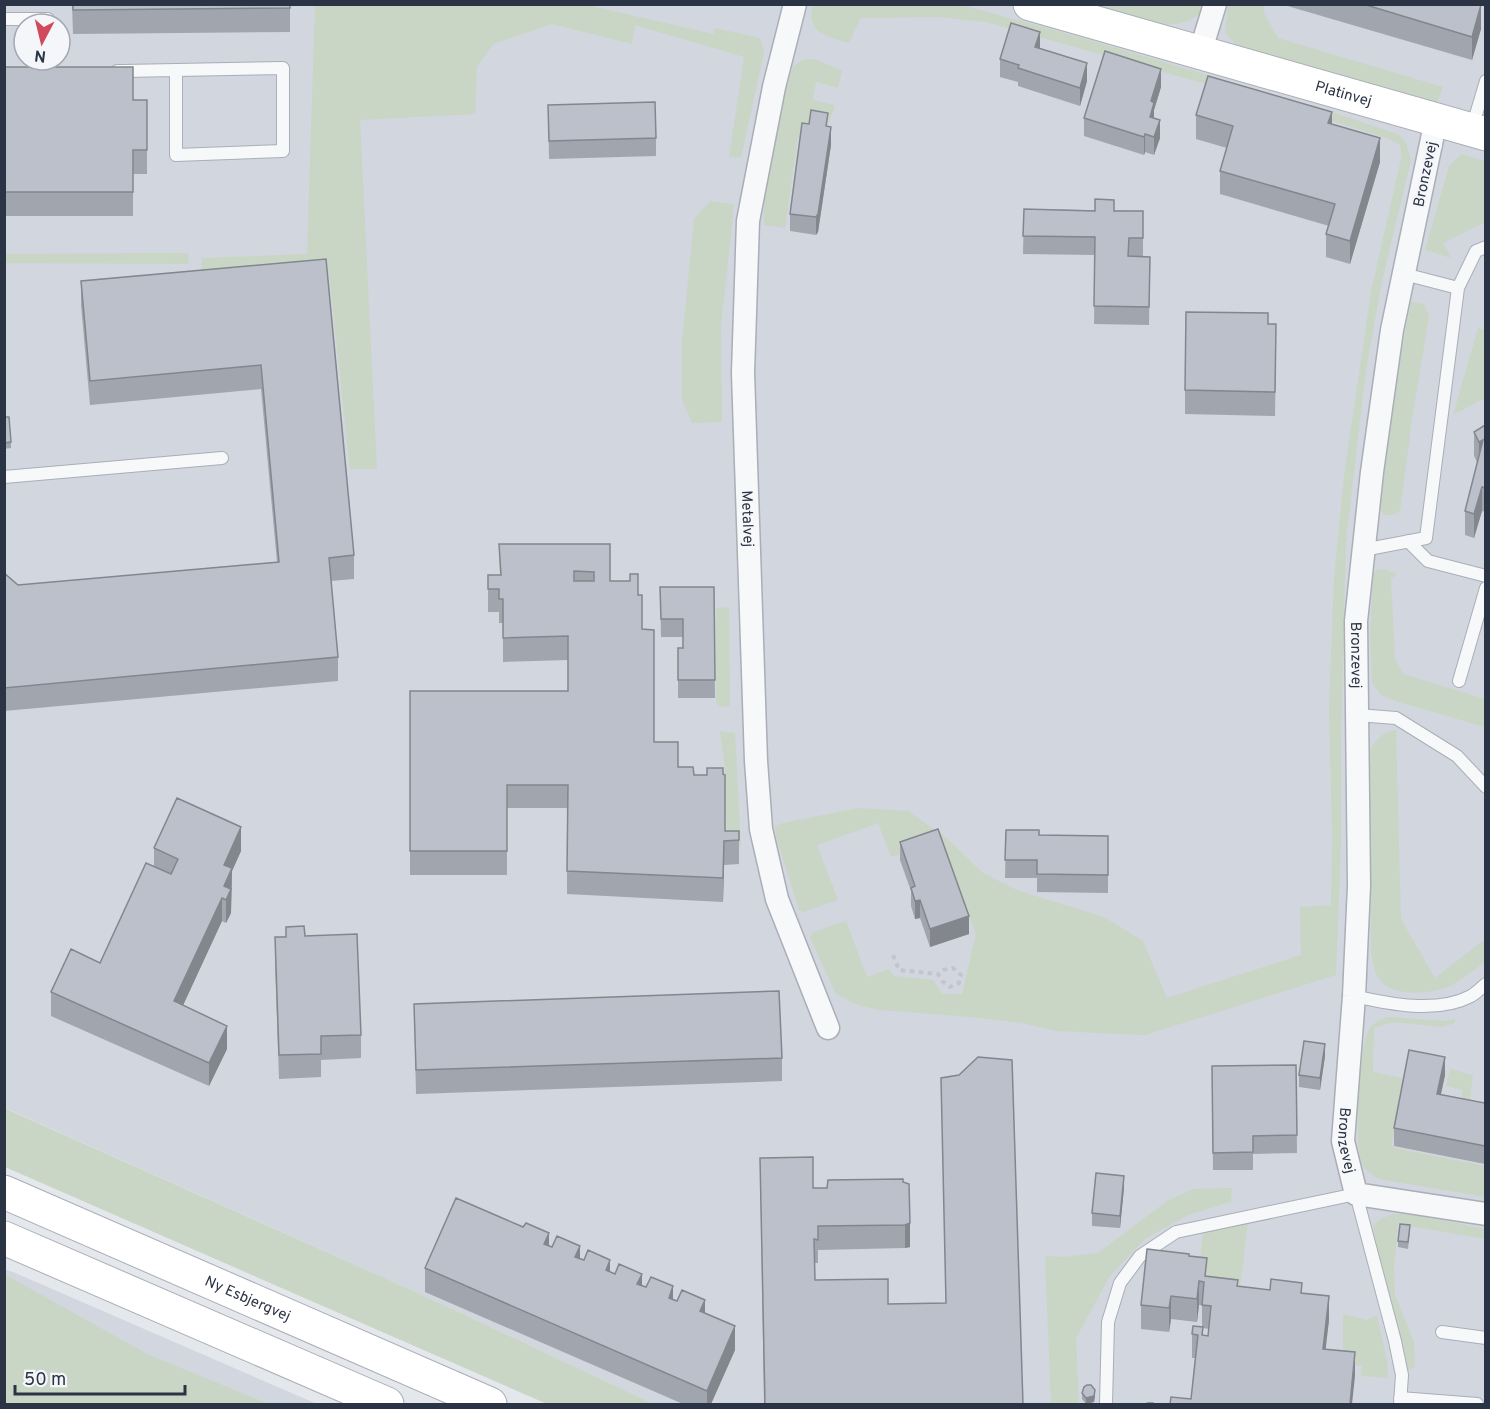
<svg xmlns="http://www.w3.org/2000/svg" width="1490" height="1409" viewBox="0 0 1490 1409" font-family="Overpass,sans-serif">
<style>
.built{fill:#d2d6de;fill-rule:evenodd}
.green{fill:#c9d6c5}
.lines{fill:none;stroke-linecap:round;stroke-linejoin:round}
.lane-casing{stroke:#a9aeb7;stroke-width:14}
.street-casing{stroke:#a9aeb7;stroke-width:25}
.secondary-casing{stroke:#a9aeb7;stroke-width:35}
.path{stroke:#c2c5cb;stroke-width:4;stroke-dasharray:4.5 4.5;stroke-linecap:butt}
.lane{stroke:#f7f8fa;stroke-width:12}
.street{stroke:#f7f8fa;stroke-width:22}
.secondary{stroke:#fff;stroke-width:33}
.wall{fill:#a1a5ae;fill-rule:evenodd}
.shaded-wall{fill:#83868d}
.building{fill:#bbc0ca;stroke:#83868d;stroke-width:1.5;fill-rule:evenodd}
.labels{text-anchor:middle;stroke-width:5;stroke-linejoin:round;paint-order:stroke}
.street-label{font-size:15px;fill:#2b3445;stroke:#f4f6f9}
</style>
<rect width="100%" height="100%" fill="#e4e7ec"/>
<path class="built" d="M5 5H1485V1404H654L416 1292 5 1108ZM24 24H60V60H24Z
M4 1269 13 1272 317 1404H5Z"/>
<path class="green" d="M315 5H587L713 34 715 28 760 38 764 52 741 158 729 157 744 57 635 25 632 44 552 24 493 44 477 67 475 114 360 120 377 469H350L329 275 201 285 202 258 307 254Z
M813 5H962L1083 38 1332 112 1398 134 1406 143 1411 160 1382 281 1366 370 1346 540 1341 745V844L1336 975 1145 1035 1056 1031 1022 1023 972 1017 879 1010 858 1005 836 994 810 938 813 932 846 921 867 977 889 969 894 976 933 980 942 994H962L976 934 941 841 891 857 878 823 817 845 838 900 803 912 799 910 776 837 775 826 783 823 859 808 908 811 944 836 983 873 1019 891 1104 917 1143 941 1167 998 1301 955 1300 907 1331 905 1332 836 1329 706 1334 577 1344 476 1371 291 1402 155 1400 145 1386 138 1266 101 986 22 938 17 861 18 849 43C828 38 804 31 813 5Z
M1091 5H1206C1198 21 1180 24 1163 25Z
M1228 5H1264V13L1278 38 1443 87 1437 103 1239 49 1225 32Z
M805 59H815L842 71 838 88 816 82 813 100 835 105 828 126 805 137H798L785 228 764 225V192L781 111 793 66Z
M1461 154 1485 161V222L1443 243 1451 258 1425 250 1449 166Z
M710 201 734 204 721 327 722 422 692 423 682 400V342L694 219Z
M189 253 188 264 5 263V254Z
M1411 302 1424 304 1429 316 1413 413 1400 511 1392 515H1384L1379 506 1393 395Z
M1478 328 1485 330V398L1453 415Z
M1384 569 1397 574 1391 579 1395 658 1403 674 1485 699V727L1395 701 1380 694 1372 682 1370 633 1373 574 1376 570Z
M729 607 730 706 721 707 716 703V608Z
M1396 730 1401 919 1435 978 1485 939V962C1474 970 1462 980 1450 986 1434 994 1394 996 1382 983 1374 974 1373 963 1371 952L1370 751C1375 738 1383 733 1396 730Z
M720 731 735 733 741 847 727 850 725 767Z
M1389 1017 1444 1021 1455 1019V1023L1443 1027 1393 1022 1374 1028 1373 1072 1402 1078 1392 1145 1395 1148 1485 1166V1197L1379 1179C1371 1174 1364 1171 1361 1160 1354 1140 1359 1051 1368 1032 1373 1022 1379 1020 1389 1017Z
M1450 1069 1473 1075 1469 1108 1459 1111 1463 1090 1446 1086Z
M4 1108 416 1292 654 1404H547L5 1167Z
M1225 1188H1232L1231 1202 1188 1215 1145 1239 1110 1276 1076 1338 1079 1404H1051L1045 1256 1064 1257 1098 1253 1167 1201 1193 1189Z
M1393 1214 1416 1215 1485 1229V1239L1398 1224 1394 1266 1395 1295 1414 1342 1415 1366 1402 1375 1406 1358 1377 1249 1373 1226 1380 1219Z
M1248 1224 1247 1230 1238 1302 1198 1279 1203 1233 1220 1227Z
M4 1274 149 1355 269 1404H5Z
M1343 1314 1367 1320 1377 1315 1387 1362 1388 1378 1361 1376 1362 1366 1343 1364Z"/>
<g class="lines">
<defs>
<path id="lane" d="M4 19H48
M117 71H123L283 68V151L176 155V70
M1472 128 1486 81
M1404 274 1458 288
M4 477 222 458
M1408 541 1428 561 1486 576
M1363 550 1426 538 1458 288 1476 251 1486 247
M1459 681 1486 588
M1357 715 1396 718 1457 756 1486 787
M1354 996C1389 1004 1437 1014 1471 996 1476 993 1481 988 1486 984
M1442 1332 1486 1338
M1400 1398 1477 1404
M1106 1404 1108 1322 1120 1283 1140 1256 1176 1232 1356 1194 1395 1341 1402 1375 1400 1404"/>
<g id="street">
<path id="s1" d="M795 4 774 87 748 221 743 373 756 761 761 829 777 899 828 1028"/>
<path d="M1200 53 1215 4"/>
<path id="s2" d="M1436 120 1392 330 1372 472 1356 621 1359 886 1354 996 1343 1141 1356 1194 1486 1214"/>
</g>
<g id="secondary">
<path id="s3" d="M1030 4 1486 134"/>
<path id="s4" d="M4 1192 490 1404"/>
<path d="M4 1238 387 1404"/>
</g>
</defs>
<use href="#lane" class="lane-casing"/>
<use href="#street" class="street-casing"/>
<use href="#secondary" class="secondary-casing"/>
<path class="path" d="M893 955 899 970 938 974 942 981 950 987 959 983 961 975 953 968 943 970 938 974"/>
<use href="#lane" class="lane"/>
<use href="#street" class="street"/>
<use href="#secondary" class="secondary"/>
</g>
<path class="wall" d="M72 4H290V32L73 34Z
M1481 4V29L1472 60 1284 5Z
M1040 48 1087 81 1080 106 1018 86V82L1000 77V59Z
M4 67 133 100 147 124V174H133V216H4Z
M1161 87 1154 110V118L1160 138 1154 155 1145 152 1144 155 1084 136V118Z
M548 105 656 138V156L549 159Z
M1196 115 1332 124 1380 162 1350 264 1326 257V234L1329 226 1220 194V171L1227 148 1196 139Z
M828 127 831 145 818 232 816 235 790 231V214Z
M1024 209 1143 211V256H1129L1150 257 1149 325 1094 324 1095 255 1023 254Z
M326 259 354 555V579L331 581 338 657V681L4 711V573L18 585 277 562 261 389 90 405 81 305V281Z
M1268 324 1276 348 1275 416 1185 414V390Z
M4 417 11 442V448L4 449Z
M1485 425V512L1482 511 1474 538 1465 535V511L1477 462 1474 456V432Z
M499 544H610V581L638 595 654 742 678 767 694 775 725 831H739V864L724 865 723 902 567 894V808H507V875H410V691H568V660L503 662V623H499V612H488V575H500Z
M660 587H714L715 698H678V648H683V637H661Z
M1006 830 1039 835 1108 836V893L1037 892V878H1005Z
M900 842 969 934 930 947 920 918 915 919 911 906V891L900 860Z
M154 848 241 851 232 871 231 913 226 923 222 921 183 1005 227 1049 209 1086 51 1016V992L100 963 154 866Z
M305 936 361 1035V1058L321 1060V1077L279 1079 275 961V937Z
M414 1004 782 1058V1081L416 1094Z
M1325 1056 1320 1090 1299 1087V1075Z
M1296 1065 1297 1153 1253 1154V1170H1213L1212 1066Z
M1445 1075 1441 1094 1485 1103V1164L1394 1146V1128Z
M941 1078 1023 1404H764L760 1158 813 1188H827L903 1179 910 1247 905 1248 818 1250V1263H815V1280L888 1304 946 1303Z
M1124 1188 1120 1228 1092 1226V1213Z
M1410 1231 1408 1249 1398 1247V1241Z
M549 1246 705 1313 735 1350 711 1404H683L425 1292V1268Z
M1189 1256 1207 1277 1238 1287 1302 1293 1329 1320 1325 1349 1355 1376 1191 1399 1195 1358H1192V1334L1202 1327V1305H1199L1197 1322 1171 1319 1169 1332 1141 1329V1305ZM1203 1328 1209 1329 1208 1336 1203 1335Z
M1082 1393 1095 1396 1094 1402 1086 1404 1082 1399Z"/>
<path class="shaded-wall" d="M1481 5V29L1472 60V37Z
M1040 32V50L1035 47Z
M1087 63V81L1080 106V88Z
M1161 69V87L1154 110V121L1150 117 1151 101Z
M1332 112V135L1328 123Z
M1160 120V138L1154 155V137Z
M831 127V145L818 232 816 235V217Z
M1145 134V152L1144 155V137Z
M1380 138V162L1350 264V241Z
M1483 440 1479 466V442Z
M1482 487V511L1474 538V514Z
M241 827V851L232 871 231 913 226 923V900L224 898V865Z
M724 841V865L723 902V878Z
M222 898V921L174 1025V1001Z
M920 900V918L915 919V901Z
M969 916V934L930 947V929Z
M227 1026V1049L209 1086V1063Z
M1325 1044V1056L1320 1090V1078Z
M1445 1057V1075L1437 1112V1094Z
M1124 1176V1188L1120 1228V1216Z
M910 1223V1247L905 1248V1225Z
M549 1233V1257L544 1244Z
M580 1246V1270L575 1257Z
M610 1260V1283L606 1270Z
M642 1274V1297L637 1284Z
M1199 1281V1305L1197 1322V1299Z
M673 1286V1310L669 1298Z
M1171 1296V1319L1169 1332V1308Z
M1329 1296V1320L1323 1372V1349Z
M705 1300V1323L700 1311Z
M735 1326V1350L711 1404H707V1391Z
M1355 1352V1376L1352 1404H1350Z
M1095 1390V1396L1094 1402 1086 1404V1398Z"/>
<path class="building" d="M73 4H290V8L73 10Z
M1363 4H1481V5L1472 37Z
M1011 23 1040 32 1035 47 1087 63 1080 88 1018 68 1019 65 1000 59Z
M1105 51 1161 69 1151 101 1154 103 1150 117 1160 120 1154 137 1145 134 1144 137 1084 118Z
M4 67H133V100H147V150H133V192H4Z
M1208 76 1332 112 1328 123 1380 138 1350 241 1326 234 1335 204 1220 171 1233 126 1196 115Z
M655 102 656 138 549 141 548 105Z
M811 110 828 113 826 126 831 127 818 214 816 217 790 214 802 123 809 124Z
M1095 199 1114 200V211H1143V238H1129L1128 256 1150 257 1149 307 1094 306 1095 237 1023 236 1024 209 1095 211Z
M326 259 354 555 329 558 338 657 4 688V573L18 585 279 562 261 365 90 381 81 281Z
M1186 312 1268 313V324H1276L1275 392 1185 390Z
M4 417H9L11 442 4 443Z
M1485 425V488L1482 487 1474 514 1465 511 1483 440 1479 442 1474 432Z
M499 544H610V581H630V574H638V595H642V629L654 630V742H678V767H693L694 775H707V768H723V774L725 775V831H739V840L724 841 723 878 567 871 568 785H507V851H410V691H568V636L503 638V599H499V589H488V575H501ZM574 571 594 572V581H574Z
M660 587H714L715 680H678V648H683V619H661Z
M177 798 241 827 224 865 232 868 224 886 231 889 226 900 222 898 174 1001 227 1026 209 1063 51 992 71 949 100 963 146 863 171 874 178 859 154 848Z
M938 829 969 916 930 929 920 900 915 901 911 888 915 886 900 842Z
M1006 830H1039V835L1108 836V875L1037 874V860H1005Z
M304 926 305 936 357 934 361 1035 321 1036V1054L279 1055 275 937H286V927Z
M779 991 782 1058 416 1070 414 1004Z
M1304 1041 1325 1044 1320 1078 1299 1075Z
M1409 1050 1445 1057 1437 1094 1485 1103V1146L1394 1128Z
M978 1057 1012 1060 1023 1404H765L760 1158 813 1157V1188H827L828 1180 903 1179V1182L909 1184 910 1223 905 1225 818 1226V1240L814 1239 815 1280 888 1279V1304L946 1303 941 1078 959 1075Z
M1296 1065 1297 1135 1253 1136V1152L1213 1153 1212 1066Z
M1096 1173 1124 1176 1120 1216 1092 1213Z
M456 1198 523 1227 526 1223 549 1233 544 1244 552 1247 557 1236 580 1246 575 1257 584 1260 588 1250 610 1260 606 1270 615 1274 619 1264 642 1274 637 1284 646 1287 651 1277 673 1286 669 1298 677 1301 682 1290 705 1300 700 1311 735 1326 707 1391 425 1268Z
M1400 1224 1410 1225 1408 1242 1398 1241Z
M1147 1249 1189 1254V1256L1207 1258 1205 1276 1238 1280 1237 1286 1270 1290 1271 1279 1302 1283 1301 1293 1329 1296 1323 1349 1355 1352 1350 1404H1170L1171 1397 1191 1399 1198 1335 1192 1334 1193 1326 1203 1327 1202 1335 1208 1336 1211 1306 1202 1305 1204 1282 1199 1281 1197 1299 1171 1296 1169 1308 1141 1305Z
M1087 1385H1091L1095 1390 1094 1396 1086 1398 1082 1393 1084 1387Z
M1148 1403H1153L1154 1404H1145Z"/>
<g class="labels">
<g class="street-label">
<text dy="5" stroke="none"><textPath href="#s3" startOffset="326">Platinvej</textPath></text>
<text transform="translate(1425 174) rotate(-78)" y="5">Bronzevej</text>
<text dy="5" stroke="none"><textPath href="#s1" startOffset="520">Metalvej</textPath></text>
<text dy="5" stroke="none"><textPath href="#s2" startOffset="542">Bronzevej</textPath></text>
<text dy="5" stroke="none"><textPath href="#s2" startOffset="1028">Bronzevej</textPath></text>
<text dy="5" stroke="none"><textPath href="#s4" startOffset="266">Ny Esbjergvej</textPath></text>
</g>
</g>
<rect width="1490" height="1409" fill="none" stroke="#2b3445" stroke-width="12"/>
<g transform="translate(42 42) rotate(187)"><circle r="28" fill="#f4f6f9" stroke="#a4a8b1" stroke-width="1.5"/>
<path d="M0-4.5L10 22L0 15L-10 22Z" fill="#d1495b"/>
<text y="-9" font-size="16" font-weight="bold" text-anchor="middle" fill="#2b3445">N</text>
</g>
<path d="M15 1385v9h170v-9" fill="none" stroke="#2b3445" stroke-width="3"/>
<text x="24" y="1385" font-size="18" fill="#2b3445" stroke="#f4f6f9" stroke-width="4.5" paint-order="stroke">50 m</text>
</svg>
